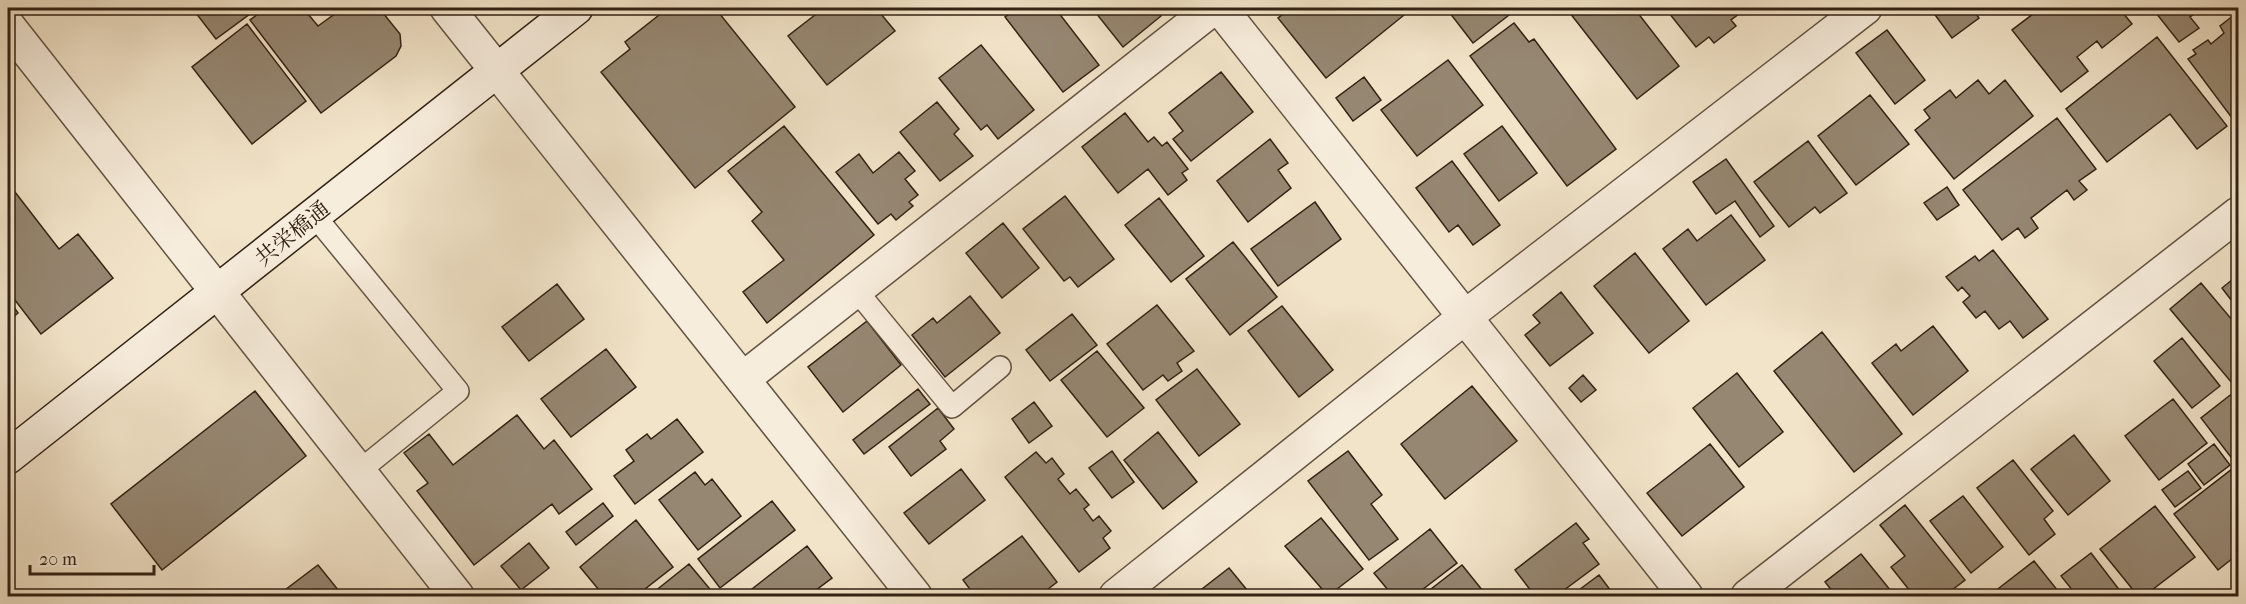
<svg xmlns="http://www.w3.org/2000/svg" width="2246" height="604" viewBox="0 0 2246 604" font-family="'IM FELL French Canon','Noto Serif JP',serif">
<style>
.building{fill:#968772;stroke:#332214;stroke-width:1.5}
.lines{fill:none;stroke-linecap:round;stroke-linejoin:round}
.lane-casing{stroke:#635241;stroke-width:24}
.street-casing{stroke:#635241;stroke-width:36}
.secondary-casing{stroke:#332214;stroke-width:36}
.lane{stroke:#f7eddc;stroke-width:21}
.street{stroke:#f7eddc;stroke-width:33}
.secondary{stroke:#f7eddc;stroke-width:33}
.labels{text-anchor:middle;stroke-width:4.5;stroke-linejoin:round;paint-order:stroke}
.street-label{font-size:22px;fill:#332214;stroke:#f7eddc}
</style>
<rect width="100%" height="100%" fill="#f2e4c9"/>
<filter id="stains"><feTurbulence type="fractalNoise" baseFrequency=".00333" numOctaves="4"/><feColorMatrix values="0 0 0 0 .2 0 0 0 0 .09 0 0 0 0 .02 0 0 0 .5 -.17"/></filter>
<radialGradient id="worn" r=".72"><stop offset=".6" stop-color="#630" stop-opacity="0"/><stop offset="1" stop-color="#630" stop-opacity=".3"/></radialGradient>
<path class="building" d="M192 8H258L216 39Z
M266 8H303L318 26 343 8H379L400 34 401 46 396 56 321 113 250 20Z
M668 8H715L795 107 695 188 601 72 630 49 625 42Z
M824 8 834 10 837 8H876L895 31 827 85 788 36Z
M1018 8H1055L1099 65 1063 92 1005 17Z
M1092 8H1154L1161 16 1123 47Z
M1291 8H1406L1409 11 1326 78 1278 18Z
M1446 8H1518L1473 43Z
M1566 8H1634L1679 66 1637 99Z
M1665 8H1747L1731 20 1736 26 1714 43 1709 37 1696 47Z
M1930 8H1972L1979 18 1952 38Z
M2041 8H2119L2132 24 2102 48 2097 41 2077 57 2088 71 2061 92 2012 30Z
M2152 8H2203L2190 17 2199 28 2179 42Z
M2238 12V126L2188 59 2196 54 2193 50 2208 40 2211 44 2224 33 2220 26Z
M1514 23 1529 42 1534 39 1616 149 1567 186 1470 56Z
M247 24 306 101 252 144 192 67Z
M1887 30 1925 80 1895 104 1856 53Z
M2157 37 2227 126 2197 149 2170 114 2107 162 2066 109Z
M981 45 1034 110 998 139 987 125 981 130 939 78Z
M1448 60 1483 105 1417 156 1381 110Z
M1221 72 1253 112 1191 161 1173 139 1183 131 1169 113Z
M1364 77 1381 100 1353 121 1336 98Z
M1978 80 1989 94 2005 80 2033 116 1954 179 1915 130 1930 118 1924 110 1950 90 1956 98Z
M1870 95 1909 144 1856 185 1818 136Z
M937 102 959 129 954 134 973 156 940 181 900 132Z
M1125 113 1148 142 1154 137 1162 146 1167 142 1188 169 1182 173 1187 180 1168 195 1148 169 1118 193 1082 147Z
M2057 118 2096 169 2079 181 2087 190 2074 200 2067 190 2031 218 2038 228 2025 238 2018 228 2002 240 1963 190Z
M784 126 874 235 767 323 743 292 784 260 752 221 762 212 728 171Z
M1502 126 1537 173 1499 201 1464 154Z
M1270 139 1288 163 1278 170 1291 188 1248 222 1217 181Z
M1808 141 1847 193 1820 213 1815 207 1789 227 1754 182Z
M899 152 915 171 905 179 918 195 909 202 913 206 896 220 891 214 878 224 836 172 859 154 873 173Z
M1726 159 1774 226 1760 237 1735 201 1716 214 1693 182Z
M1452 161 1500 225 1473 245 1458 225 1449 232 1416 188Z
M8 183 59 249 78 234 113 278 41 334 8 291Z
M1947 187 1959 205 1937 220 1924 203Z
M1065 196 1114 259 1078 287 1070 277 1064 281 1023 229Z
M1159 198 1204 256 1171 282 1125 225Z
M1315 202 1341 239 1278 286 1251 249Z
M1731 215 1765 260 1706 305 1663 249 1688 229 1697 241Z
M1003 223 1039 268 1002 298 966 253Z
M1233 242 1277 297 1230 335 1186 279Z
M1993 250 2048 319 2023 338 2010 321 1999 329 1985 311 1976 318 1963 302 1970 296 1962 287 1958 291 1946 277 1975 256 1979 261Z
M1635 253 1689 321 1649 353 1594 286Z
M2238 275V309L2222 288Z
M2201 283 2238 327V378L2232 383 2170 309Z
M557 284 584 319 529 361 502 327Z
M1561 292 1593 333 1550 366 1525 335 1540 323 1533 315Z
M970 296 1000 333 945 377 912 335 933 318 937 323Z
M8 299 18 313 8 322Z
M1157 305 1194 351 1177 363 1182 371 1168 381 1163 375 1143 390 1107 344Z
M1282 306 1333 370 1299 397 1248 331Z
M1072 314 1097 345 1050 381 1026 350Z
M867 321 901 365 843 412 808 367Z
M1933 326 1968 371 1913 415 1872 363 1896 344 1901 351Z
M1822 332 1902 434 1854 472 1774 371Z
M2182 338 2220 386 2192 408 2154 361Z
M606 349 636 387 571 437 541 399Z
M1097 351 1144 408 1107 437 1061 380Z
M1197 369 1240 424 1199 456 1156 400Z
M1737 373 1783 432 1739 467 1693 408Z
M1583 375 1596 390 1581 402 1569 388Z
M1472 386 1517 441 1445 499 1401 444Z
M918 389 930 404 864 454 853 440Z
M2238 389V554L2218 570 2174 514 2237 465 2201 418Z
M255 391 306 456 162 570 111 504Z
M2173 399 2207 443 2159 480 2125 436Z
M1034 402 1052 426 1029 443 1012 419Z
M938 408 954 429 940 441 946 449 911 476 889 447Z
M517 415 544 449 554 440 592 489 559 514 552 504 474 565 417 491 428 483 404 453 429 434 453 465Z
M677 419 703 452 635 504 614 476 634 461 626 450 647 434 651 439Z
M1158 432 1197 482 1163 509 1124 460Z
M2074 435 2110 481 2068 515 2031 469Z
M1710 444 1744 487 1682 536 1647 493Z
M2214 444 2230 465 2204 485 2188 464Z
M1112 451 1134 482 1112 498 1089 468Z
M1348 451 1382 495 1371 504 1398 539 1369 560 1308 481Z
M1036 452 1046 463 1052 458 1064 474 1058 479 1070 494 1076 489 1089 505 1084 509 1093 521 1099 516 1111 531 1103 538 1110 548 1079 572 1005 477Z
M2013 460 2053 511 2044 519 2055 534 2029 555 1977 488Z
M961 469 985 500 929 544 904 513Z
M2188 471 2201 488 2175 507 2162 490Z
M695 472 705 485 712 479 741 516 698 550 659 500Z
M1963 496 2003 547 1971 573 1930 521Z
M772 501 795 530 720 588 698 559Z
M603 503 613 516 576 545 566 532Z
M1905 505 1965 580 1944 596H1914L1891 567 1905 556 1880 525Z
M2155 506 2195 557 2144 596H2138L2100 549Z
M1321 518 1363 569 1328 596 1285 546Z
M636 520 673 567 636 596H604L580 567Z
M1576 523 1589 539 1583 543 1599 564 1556 596H1535L1515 570Z
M1430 529 1457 563 1414 596H1393L1374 573Z
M1022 536 1057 582 1039 596H975L963 580Z
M529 543 549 568 521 590 501 566Z
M807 546 832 578 808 596H743Z
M2091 553 2124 596H2077L2061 576Z
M1861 554 1895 596H1836L1825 582Z
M2034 561 2062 596H1991L1990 595Z
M689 564 714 594 710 596H649Z
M318 565 343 596H277Z
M1462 565 1487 596H1422Z
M1229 568 1252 596H1193Z
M1599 575 1614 595 1571 596Z"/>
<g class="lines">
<defs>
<path id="lane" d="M314 215 458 391 358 472
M856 290 952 407 1000 367"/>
<path id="street" d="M447 8 915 596
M1220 8 1686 596
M8 26 457 596
M743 379 1213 8
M1116 596 1465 317 1865 8
M1748 596 2238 214"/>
<path id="secondary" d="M8 457 576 8"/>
</defs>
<use href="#lane" class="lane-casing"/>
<use href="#street" class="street-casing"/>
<use href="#secondary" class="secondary-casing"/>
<use href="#lane" class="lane"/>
<use href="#street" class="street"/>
<use href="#secondary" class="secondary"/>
</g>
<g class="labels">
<g class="street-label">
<text transform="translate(292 233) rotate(-39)" y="8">共栄橋通</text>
</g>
</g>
<rect width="2246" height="604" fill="none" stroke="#f2e4c9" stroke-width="30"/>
<rect x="9" y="9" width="2228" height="586" fill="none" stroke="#332214" stroke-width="3"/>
<rect x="15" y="15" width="2216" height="574" fill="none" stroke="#332214" stroke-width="1.5"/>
<path d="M30 565v9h124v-9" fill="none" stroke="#332214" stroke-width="3"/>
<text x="39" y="565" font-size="18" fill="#332214" stroke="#f7eddc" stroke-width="4.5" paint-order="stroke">20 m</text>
<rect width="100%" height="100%" filter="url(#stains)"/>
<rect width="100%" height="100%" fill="url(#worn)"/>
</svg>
